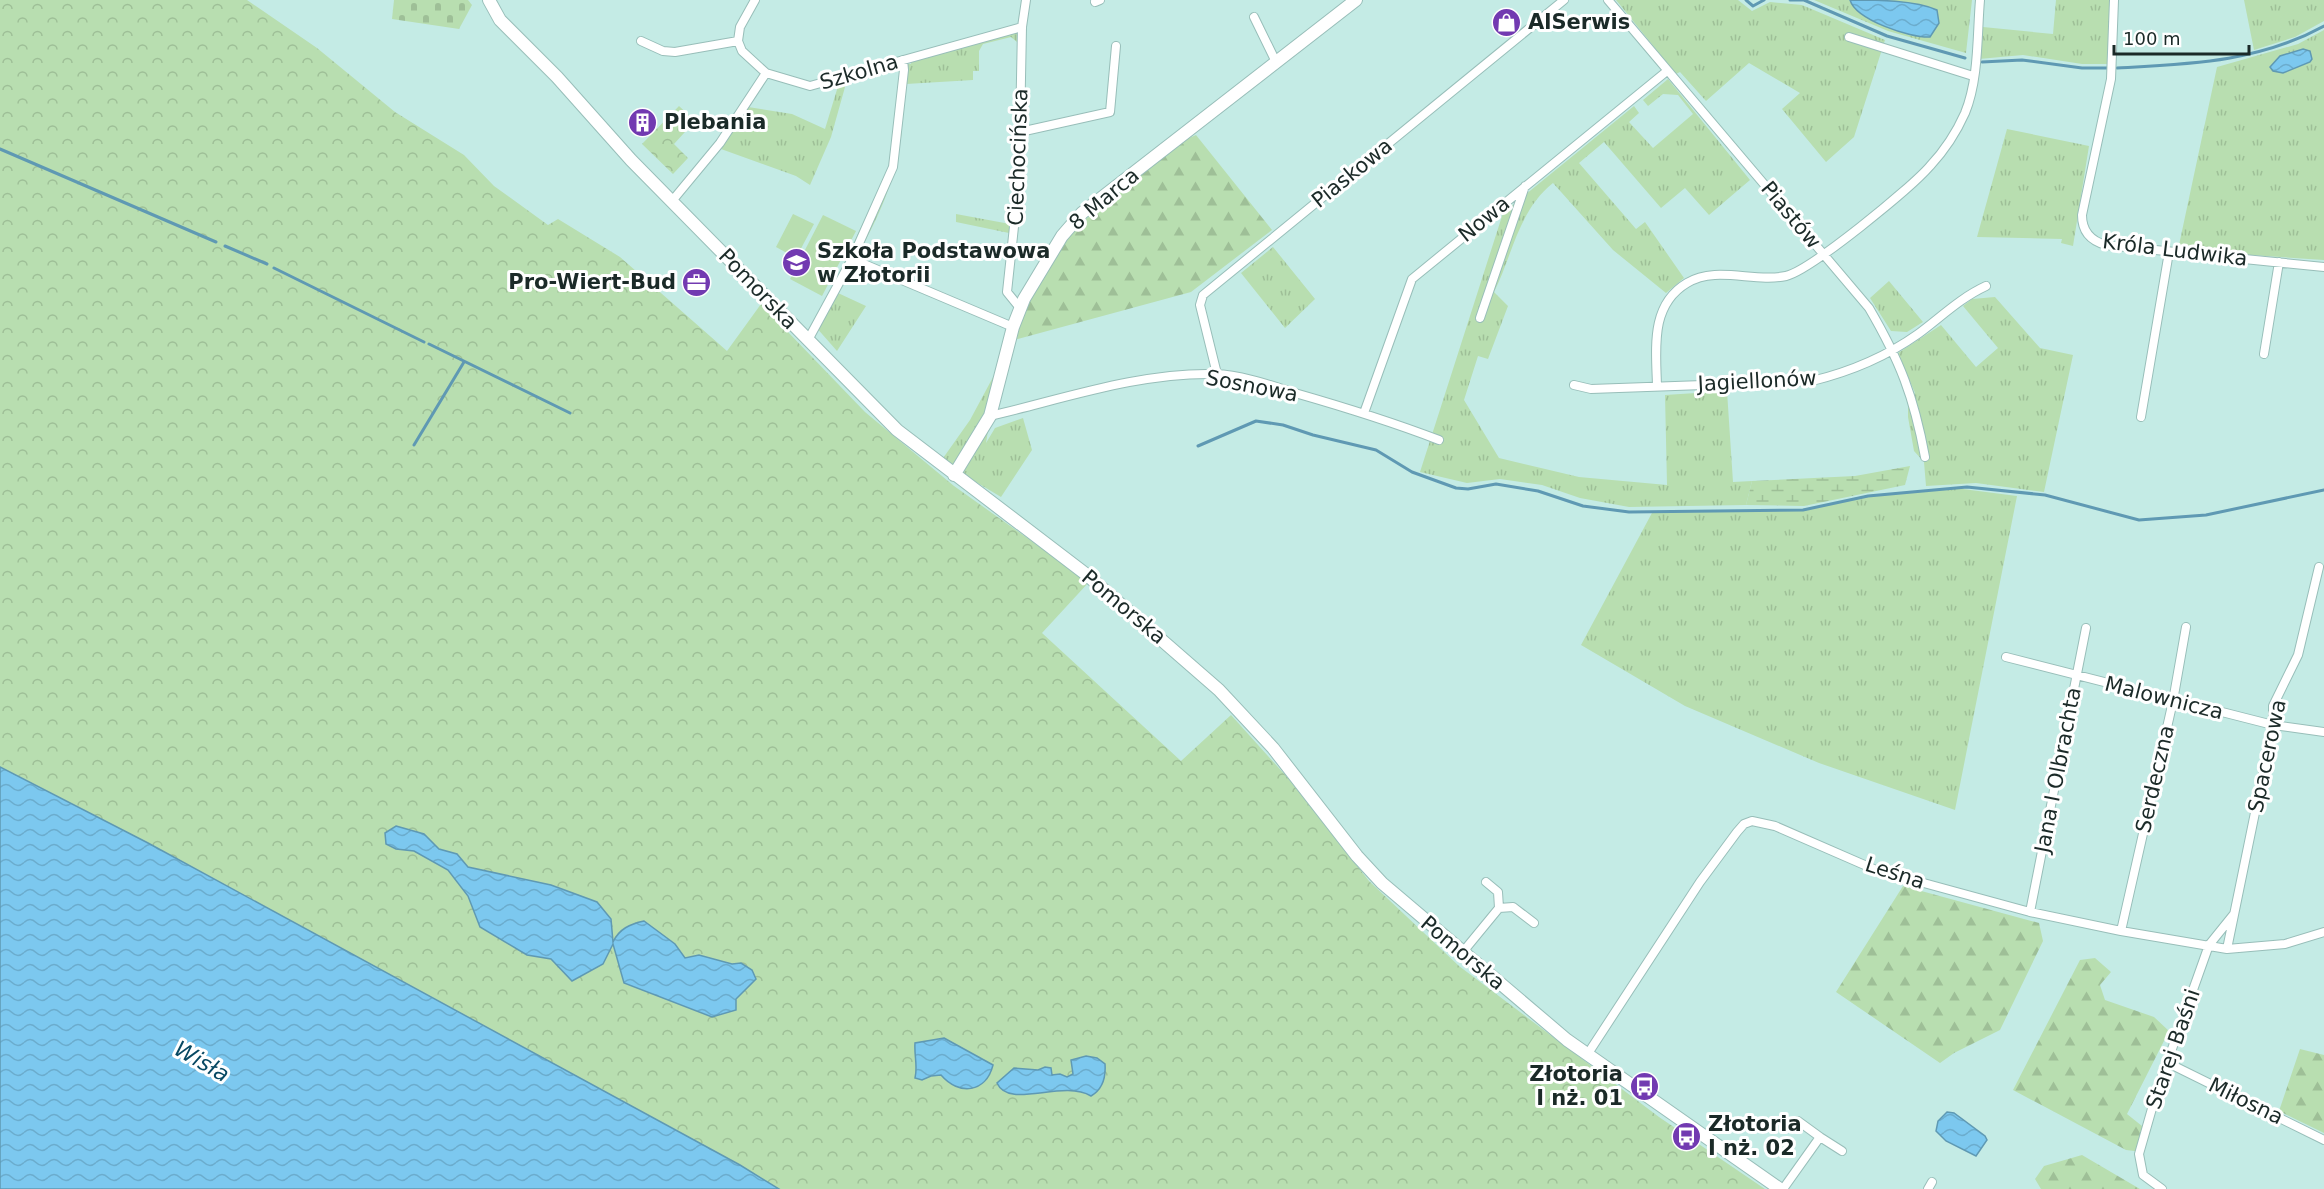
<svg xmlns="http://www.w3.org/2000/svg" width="2324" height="1189" viewBox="0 0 2324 1189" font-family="'DejaVu Sans',sans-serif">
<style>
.grass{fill:url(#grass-tufts)}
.forest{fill:url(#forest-firs)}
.wetland{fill:url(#wetland-marsh)}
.cemetery{fill:url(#cemetery-stones)}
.park{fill:url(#park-crowns)}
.pitch{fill:#b8deb0}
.water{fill:url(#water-waves);stroke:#5f99b3;stroke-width:1.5}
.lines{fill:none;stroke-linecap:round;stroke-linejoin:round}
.stream{stroke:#5f99b3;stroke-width:3}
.street-casing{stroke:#98beb9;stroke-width:10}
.secondary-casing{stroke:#98beb9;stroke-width:14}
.street{stroke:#fff;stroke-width:8}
.secondary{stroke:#fff;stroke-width:12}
.labels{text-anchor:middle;stroke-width:6;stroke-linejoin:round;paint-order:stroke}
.poi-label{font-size:21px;font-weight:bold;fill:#1b2a28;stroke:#fff;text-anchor:start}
.street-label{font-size:21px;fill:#1b2a28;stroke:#fff}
.water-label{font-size:22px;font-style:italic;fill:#084963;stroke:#fff}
</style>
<defs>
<pattern id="grass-tufts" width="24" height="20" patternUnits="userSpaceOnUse" patternTransform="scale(1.5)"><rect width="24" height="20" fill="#b8deb0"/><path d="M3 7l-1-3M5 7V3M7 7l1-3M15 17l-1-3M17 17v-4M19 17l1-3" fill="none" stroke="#9ebf97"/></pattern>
<pattern id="forest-firs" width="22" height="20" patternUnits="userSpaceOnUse" patternTransform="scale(1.5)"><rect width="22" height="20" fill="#b8deb0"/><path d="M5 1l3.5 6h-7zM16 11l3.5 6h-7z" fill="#9ebf97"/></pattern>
<pattern id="wetland-marsh" width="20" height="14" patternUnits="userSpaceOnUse" patternTransform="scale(1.5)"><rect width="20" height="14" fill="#b8deb0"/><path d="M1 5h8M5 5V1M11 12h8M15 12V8" fill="none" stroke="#9ebf97"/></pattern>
<pattern id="cemetery-stones" width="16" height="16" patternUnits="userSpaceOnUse" patternTransform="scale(1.5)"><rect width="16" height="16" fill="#b8deb0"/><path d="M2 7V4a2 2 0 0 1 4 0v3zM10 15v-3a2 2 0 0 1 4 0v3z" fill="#9ebf97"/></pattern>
<pattern id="park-crowns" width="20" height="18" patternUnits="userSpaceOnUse" patternTransform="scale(1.5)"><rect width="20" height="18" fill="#b8deb0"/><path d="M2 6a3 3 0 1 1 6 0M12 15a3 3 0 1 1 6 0" fill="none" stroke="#9ebf97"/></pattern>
<pattern id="water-waves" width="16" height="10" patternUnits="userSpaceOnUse" patternTransform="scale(1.5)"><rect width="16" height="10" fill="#7cc8ef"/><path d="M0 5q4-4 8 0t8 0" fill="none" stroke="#6baccd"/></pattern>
</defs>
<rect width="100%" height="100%" fill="#c4ebe5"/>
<path class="grass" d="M1616 0H1738L1752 11 1770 2 1802 5 1885 40 1854 137 1826 162 1782 109 1800 93 1749 63 1706 101 1680 72 1676 74Z
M1814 0H1972L1966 53 1888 31Z
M2056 0H2110L2108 64H2082L2023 55 1979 59 1983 27 2053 34Z
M2244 0H2324V21L2295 37 2254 50Z
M2324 30V260L2206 252 2207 247 2179 245 2217 67 2298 44Z
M1017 32V42L1011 37 983 44 979 51V71H973V80L906 84 901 138H898C897 194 862 244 838 293L866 306 837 351 815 326 891 163 905 64H911V60Z
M1668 79 1750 180 1709 215 1685 188 1661 208 1604 142 1579 163 1636 229 1645 222 1684 278 1666 293 1613 250 1553 183C1518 211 1513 254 1494 292L1508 306 1488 359 1478 356 1464 400 1499 458 1579 477 1667 485 1665 395 1727 391 1733 482 1752 481 1746 505 1629 507 1580 498 1542 485 1500 479 1467 483 1420 472 1503 213 1634 106 1639 113 1629 122 1653 148 1693 114 1678 95 1663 94 1648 106 1643 100Z
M847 80 831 137 810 185 796 176 721 149 748 107 792 114 825 129 839 83Z
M2007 129 2089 146 2073 246 2061 243 2062 239 1977 237Z
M956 214 1010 224 1009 233 956 222Z
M1273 247 1315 299 1285 328 1241 273Z
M1889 281 1923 322 1907 332 1891 331 1870 298Z
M1995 297 2040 348 2073 355 2044 492 1976 483 1926 486 1924 462 1914 451 1908 417V397L1915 393 1898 353 1941 325 1976 367 1998 348 1963 306 1972 299Z
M999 366 986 443 995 428 1023 418 1032 450 1001 497 941 461 970 420Z
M1955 488 2017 496 1955 810 1819 763 1685 706 1581 645 1653 511 1803 510 1868 496Z"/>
<path class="forest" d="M1196 135 1272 230 1191 292 1014 340 1027 296 1073 229 1187 139Z
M1903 886 2039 923 2043 941 2000 1030 1954 1053 1940 1063 1836 992Z
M2095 958 2111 972 2100 985 2105 1000 2154 1017 2169 1031 2127 1114 2147 1130 2143 1152 2126 1150 2013 1090 2080 960Z
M2300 1049 2324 1055V1133L2279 1111Z
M2082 1155 2140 1189H2041L2035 1179 2044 1166Z"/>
<path class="wetland" d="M1910 466 1905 485 1804 506 1746 505 1752 481 1855 476Z"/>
<path class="cemetery" d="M394 0H468L472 5 459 29 392 19Z"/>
<path class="park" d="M0 0H247L317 48 395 112 464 155 494 186 548 225 558 219 620 257 727 351 761 304 865 412 954 486 1089 582 1042 633 1181 761 1231 715 1287 777 1369 881 1459 966 1659 1117 1765 1189H355L0 975Z
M679 106 695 121 674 144 688 158 673 174 642 144Z"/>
<path class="pitch" d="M793 214 814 224 796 258 776 247Z
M823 215 856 231 822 296 790 279Z"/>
<path class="water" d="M1850 0C1876 0 1915 0 1937 10L1939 23 1930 37C1910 38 1856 20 1850 0Z
M2303 49 2310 51 2312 59 2310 62 2283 73 2273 71 2270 67 2280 56Z
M0 767 148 843 740 1165 779 1189H0Z
M396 826 424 834 439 849 457 854 468 867 551 885 597 902 611 919 613 942C619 929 630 924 644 921L675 944 685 958 699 955 732 964 741 963 752 970 756 979 736 999V1010L712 1017 624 983 613 944 603 964 572 981 551 959 527 955 480 927 468 896 448 870 414 851 396 849 386 844 385 833Z
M944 1038 993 1065C986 1093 959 1096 941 1075L931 1076 922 1080 915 1078C918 1066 914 1056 915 1043Z
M1086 1056 1097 1058 1105 1064C1106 1078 1103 1089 1091 1096 1062 1079 1009 1110 997 1083L1014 1068 1038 1070 1045 1067 1051 1068 1052 1075 1060 1074 1067 1077 1073 1074 1071 1060Z
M1947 1112 1954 1113 1985 1136 1987 1140 1976 1156 1946 1141 1936 1131 1938 1121Z"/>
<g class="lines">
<path class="stream" d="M1746 0 1753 6 1764 0
M1790 0H1804L1887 36 1965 58
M1982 62 2022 60 2082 68H2107
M2117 68C2190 64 2259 62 2324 26
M0 149 216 242
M225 246 267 264
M274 268 424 342
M429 344 570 413
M414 445 464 362
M1198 446 1256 421 1283 425 1313 435 1376 450 1412 472 1456 488 1468 489 1496 484 1538 491 1583 506 1629 512 1803 510 1868 496 1967 487 2045 495 2139 520 2206 515 2324 490"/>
<defs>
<path id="street" d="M755 0 740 27 738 41 742 51 766 73 810 86 1022 27
M1608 0 1869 308C1900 361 1914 397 1925 457
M2114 0 2111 79 2082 215C2082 232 2091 241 2106 245L2324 267
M1095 2 1100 0
M1254 17 1276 62
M1849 37 1973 76
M641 41 663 51 675 52 738 41
M1020 132 1110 112 1116 46
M672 201 720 143 766 73
M852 259 1013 327
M1020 308 1007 292 1019 180 1022 27 1026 0
M1480 318 1525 186
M808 340 852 259 893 167 904 70 903 60
M2264 354 2279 262
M1217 374 1200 305 1203 295 1564 0
M1574 385 1591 389 1812 381C1849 372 1887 356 1918 334 1941 317 1960 298 1986 286
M1657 386C1656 348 1650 305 1687 283 1716 265 1754 283 1786 276 1811 270 1911 188 1930 166 1944 151 1957 131 1965 113 1979 79 1977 35 1980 0
M1364 413 1412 279 1667 71
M990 416C1063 399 1140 372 1215 374 1242 375 1270 385 1295 393 1344 407 1392 422 1439 440
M2141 417 2169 252
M2006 657 2273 725 2324 732
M1499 908 1513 907 1534 923
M2030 912 2086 628
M2121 931 2173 701 2186 627
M2227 949 2273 725V706L2298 655 2319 567
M1462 953 1499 908 1498 892 1486 882
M1587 1055 1700 882 1737 832 1744 824 1752 821 1775 826 1876 870 2030 912 2121 931 2227 949 2285 944 2324 932
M2168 1063 2324 1140
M1820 1137 1842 1151
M1783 1189 1820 1137 1798 1121
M1928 1189 1932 1182
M2162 1189 2143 1175 2139 1154 2157 1091 2209 945 2234 914"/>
<path id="secondary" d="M489 0 500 20 557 77 631 160 897 430 1087 575 1219 690 1273 748 1357 856 1382 883 1567 1040 1780 1189
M954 475 990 416 1013 327 1024 299 1062 236 1082 213 1356 0"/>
</defs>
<use href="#street" class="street-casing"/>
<use href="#secondary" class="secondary-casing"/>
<use href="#street" class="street"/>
<use href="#secondary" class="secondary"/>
</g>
<defs>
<symbol id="shop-disc" viewBox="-11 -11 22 22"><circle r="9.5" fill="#723ab1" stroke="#fff"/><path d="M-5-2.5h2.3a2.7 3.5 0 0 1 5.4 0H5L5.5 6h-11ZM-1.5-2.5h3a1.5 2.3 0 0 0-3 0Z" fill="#fff"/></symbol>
<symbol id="building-disc" viewBox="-11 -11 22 22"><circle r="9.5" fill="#723ab1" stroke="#fff"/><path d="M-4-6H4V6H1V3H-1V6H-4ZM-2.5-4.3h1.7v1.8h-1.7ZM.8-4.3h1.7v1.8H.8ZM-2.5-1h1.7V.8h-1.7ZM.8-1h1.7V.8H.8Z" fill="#fff"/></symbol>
<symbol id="school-disc" viewBox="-11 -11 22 22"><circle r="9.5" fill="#723ab1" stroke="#fff"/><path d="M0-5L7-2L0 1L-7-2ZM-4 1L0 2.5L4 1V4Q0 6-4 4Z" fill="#fff"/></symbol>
<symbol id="office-disc" viewBox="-11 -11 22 22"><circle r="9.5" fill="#723ab1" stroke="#fff"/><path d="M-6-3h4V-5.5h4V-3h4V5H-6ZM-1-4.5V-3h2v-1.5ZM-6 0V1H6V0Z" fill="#fff"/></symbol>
<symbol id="bus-disc" viewBox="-11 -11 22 22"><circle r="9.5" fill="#723ab1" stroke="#fff"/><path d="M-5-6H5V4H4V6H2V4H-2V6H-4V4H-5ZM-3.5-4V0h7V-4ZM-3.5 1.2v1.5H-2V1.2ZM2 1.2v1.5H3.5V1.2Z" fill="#fff"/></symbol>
</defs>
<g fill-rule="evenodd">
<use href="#shop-disc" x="1490" y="6" width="33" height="33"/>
<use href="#building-disc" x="626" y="106" width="33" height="33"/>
<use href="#school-disc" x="780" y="246" width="33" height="33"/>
<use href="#office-disc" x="680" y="266" width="33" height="33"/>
<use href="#bus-disc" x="1628" y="1070" width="33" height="33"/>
<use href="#bus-disc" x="1670" y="1120" width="33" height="33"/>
</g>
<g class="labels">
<g class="poi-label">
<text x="1528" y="29">AlSerwis</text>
<text x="664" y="129">Plebania</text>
<text x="817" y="258">Szkoła Podstawowa<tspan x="817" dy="24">w Złotorii</tspan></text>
<text x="676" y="289" text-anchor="end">Pro-Wiert-Bud</text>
<text x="1623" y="1081" text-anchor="end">Złotoria<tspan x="1623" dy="24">I nż. 01</tspan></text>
<text x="1708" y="1131">Złotoria<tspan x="1708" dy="24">I nż. 02</tspan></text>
</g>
<g class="street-label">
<text transform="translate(859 72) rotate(-16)" y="7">Szkolna</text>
<text transform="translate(1018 157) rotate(-88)" y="7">Ciechocińska</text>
<text transform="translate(1352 173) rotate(-39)" y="7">Piaskowa</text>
<text transform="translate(1104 199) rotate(-40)" y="7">8 Marca</text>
<text transform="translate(1791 215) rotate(50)" y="7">Piastów</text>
<text transform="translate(1484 219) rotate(-39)" y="7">Nowa</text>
<text transform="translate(2175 250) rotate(7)" y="7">Króla Ludwika</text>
<text transform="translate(758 289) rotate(46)" y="7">Pomorska</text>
<text transform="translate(1757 381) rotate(-3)" y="7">Jagiellonów</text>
<text transform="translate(1252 386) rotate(11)" y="7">Sosnowa</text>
<text transform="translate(1124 607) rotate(40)" y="7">Pomorska</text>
<text transform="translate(2164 698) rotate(14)" y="7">Malownicza</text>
<text transform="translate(2267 756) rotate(-78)" y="7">Spacerowa</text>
<text transform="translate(2058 770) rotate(-79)" y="7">Jana I Olbrachta</text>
<text transform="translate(2155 779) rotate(-77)" y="7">Serdeczna</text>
<text transform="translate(1895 873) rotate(18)" y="7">Leśna</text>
<text transform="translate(1463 953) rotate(40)" y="7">Pomorska</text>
<text transform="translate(2173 1049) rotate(-71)" y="7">Starej Baśni</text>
<text transform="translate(2246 1101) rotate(26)" y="7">Miłosna</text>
</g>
<g class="water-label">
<text transform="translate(202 1061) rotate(30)" y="8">Wisła</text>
</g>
</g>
<path d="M2114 45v9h135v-9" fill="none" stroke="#1b2a28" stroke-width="3"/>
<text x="2123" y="45" font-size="18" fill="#1b2a28" stroke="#ffffff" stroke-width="4.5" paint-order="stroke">100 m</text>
</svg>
